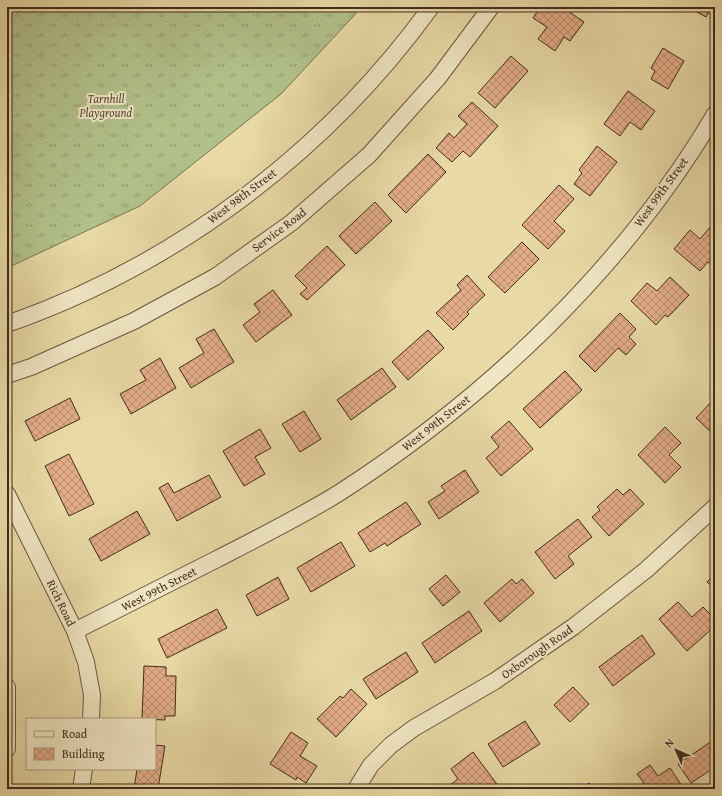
<svg xmlns="http://www.w3.org/2000/svg" width="722" height="796" viewBox="0 0 722 796" font-family="'Gentium Book Plus',serif">
<style>
.grass{fill:url(#grass-tufts);stroke:#787654}
.building{fill:url(#building-cross-hatch);stroke:#402b1e}
.lines{fill:none;stroke-linecap:round;stroke-linejoin:round}
.minor-casing{stroke:#6a5640;stroke-width:18}
.minor{stroke:#f0e6c4;stroke-width:16}
.labels{text-anchor:middle;stroke-width:4;stroke-linejoin:round;paint-order:stroke}
.park-label{font-size:12px;font-style:italic;fill:#574934;stroke:#f0e6c4}
.street-label{font-size:12px;fill:#402b1e;stroke:#f0e6c4}
</style>
<defs>
<pattern id="grass-tufts" width="24" height="20" patternUnits="userSpaceOnUse"><rect width="24" height="20" fill="#b1c08a"/><path d="M3 7l-1-3M5 7V3M7 7l1-3M15 17l-1-3M17 17v-4M19 17l1-3" fill="none" stroke="#919c70"/></pattern>
<pattern id="building-cross-hatch" width="8" height="8" patternUnits="userSpaceOnUse"><rect width="8" height="8" fill="#e2ac87"/><path d="M0 0l8 8M0 8l8-8" fill="none" stroke="#b98c6e"/></pattern>
</defs>
<rect width="100%" height="100%" fill="#e8d9a5"/>
<filter id="stains"><feTurbulence type="fractalNoise" baseFrequency=".005" numOctaves="4"/><feColorMatrix values="0 0 0 0 .2 0 0 0 0 .09 0 0 0 0 .02 0 0 0 .5 -.17"/></filter>
<radialGradient id="worn" r=".72"><stop offset=".6" stop-color="#630" stop-opacity="0"/><stop offset="1" stop-color="#630" stop-opacity=".3"/></radialGradient>
<path class="grass" d="M7 7H362L281 94 140 206 7 268Z"/>
<path class="building" d="M540 7H562L584 22 570 41 564 37 555 51 538 39 547 27 533 18Z
M688 7H712L706 17Z
M663 48 684 61 668 89 651 79 655 71 651 68Z
M511 56 528 71 495 108 478 93Z
M628 91 655 111 641 130 630 122 620 136 604 124Z
M472 102 498 126 470 157 463 151 452 162 436 148 449 133 454 138 467 124 458 116Z
M597 146 617 162 590 196 574 184 582 173 579 170Z
M428 154 446 172 406 213 388 195Z
M559 185 574 199 554 221 565 231 548 249 522 225Z
M375 202 392 221 356 254 339 236Z
M712 225 715 228V267L708 262 700 271 674 249 690 230 700 239Z
M522 242 539 259 505 293 488 277Z
M327 246 345 265 307 300 300 294 307 288 295 276Z
M467 275 485 295 467 312 469 314 453 330 436 313 461 290 457 285Z
M670 277 689 295 668 317 665 315 656 325 631 301 647 283 657 291Z
M273 290 292 315 256 342 243 325 260 312 254 304Z
M620 313 636 329 629 337 636 344 626 355 618 348 595 372 579 356Z
M214 329 234 362 191 388 179 368 204 353 196 339Z
M428 330 444 348 408 380 392 362Z
M160 358 176 388 131 414 120 394 146 380 140 370Z
M382 368 396 387 351 420 337 400Z
M565 371 582 390 540 428 523 409Z
M70 398 80 419 35 441 25 421Z
M715 398V432L713 434 696 418Z
M304 411 321 439 300 452 282 424Z
M509 421 533 449 501 476 486 458 499 447 491 437Z
M665 427 681 443 669 455 681 467 665 483 638 455Z
M260 429 271 448 255 457 265 474 244 486 223 451Z
M69 454 94 504 69 516 45 466Z
M465 470 479 492 439 519 428 502 445 491 441 486Z
M209 475 221 497 177 521 159 488 168 483 174 493Z
M617 489 623 495 630 489 644 504 609 536 592 517 600 510 597 507Z
M406 502 421 524 387 546 385 543 370 552 358 533Z
M137 511 150 534 101 561 89 539Z
M578 519 592 537 568 556 574 564 555 579 535 552Z
M341 542 355 566 311 592 297 568Z
M715 574V589L707 582Z
M446 575 460 592 443 606 429 589Z
M278 577 289 599 257 616 246 595Z
M512 579 516 584 522 579 534 593 500 622 484 603Z
M678 602 692 617 703 607 715 619V626L687 651 659 619Z
M217 609 227 628 167 658 158 639Z
M469 611 482 631 435 663 422 643Z
M642 635 655 654 613 686 599 667Z
M406 652 418 672 376 699 363 679Z
M144 666 166 667V676H176L175 716H165V720L142 719Z
M573 687 589 704 570 722 554 705Z
M351 689 367 704 336 737 317 719 340 696 343 698Z
M525 721 540 744 503 767 488 744Z
M291 732 308 743 300 756 317 766 306 783 297 777 296 780 270 764Z
M715 739V767L691 783 678 764Z
M155 745 165 746 158 789H134L137 769H155Z
M473 752 499 787 497 789H445L458 779 451 769Z
M650 765 658 776 670 768 682 786 677 789H636L644 783 637 774Z
M589 783 593 789H581Z"/>
<g class="lines">
<defs>
<path id="minor" d="M7 324C176 265 326 152 431 7
M7 375 31 367 134 321 215 277 291 223 369 155 438 78 491 7
M7 494 75 631 86 662 92 695 91 719
M75 631C122 607 170 583 217 559 258 538 300 517 339 493 488 397 624 268 715 114
M7 687V749
M81 789 84 769
M356 789 371 765 391 745 414 728 495 681 573 627 646 570 715 507"/>
</defs>
<use href="#minor" class="minor-casing"/>
<use href="#minor" class="minor"/>
</g>
<g class="labels">
<g class="park-label">
<text x="106" y="103">Tarnhill<tspan x="106" dy="14">Playground</tspan></text>
</g>
<g class="street-label">
<text transform="translate(661 192) rotate(-54)" y="4">West 99th Street</text>
<text transform="translate(242 196) rotate(-37)" y="4">West 98th Street</text>
<text transform="translate(279 230) rotate(-37)" y="4">Service Road</text>
<text transform="translate(436 423) rotate(-38)" y="4">West 99th Street</text>
<text transform="translate(159 589) rotate(-27)" y="4">West 99th Street</text>
<text transform="translate(61 603) rotate(64)" y="4">Rich Road</text>
<text transform="translate(537 652) rotate(-35)" y="4">Oxborough Road</text>
</g>
</g>
<rect width="722" height="796" fill="none" stroke="#e8d9a5" stroke-width="24"/>
<rect x="8" y="8" width="706" height="780" fill="none" stroke="#402b1e" stroke-width="2"/>
<rect x="12" y="12" width="698" height="772" fill="none" stroke="#402b1e"/>
<rect x="26" y="718" width="130" height="52" fill="#f0e6c4" stroke="#aa9b82"/>
<rect x="34" y="731" width="20" height="6" fill="#f0e6c4" stroke="#aa9b82"/>
<text x="62" y="738" font-size="12" fill="#402b1e">Road</text>
<rect x="34" y="748" width="20" height="12" fill="url(#building-cross-hatch)" stroke="#aa9b82"/>
<text x="62" y="758" font-size="12" fill="#402b1e">Building</text>
<g transform="translate(676 750) rotate(315)" stroke="#f0e6c4" stroke-width="3" paint-order="stroke">
<path d="M0-3L7 15L0 10L-7 15Z" fill="#402b1e"/>
<text y="-6" font-size="11" font-weight="bold" text-anchor="middle" fill="#402b1e">N</text>
</g>
<rect width="100%" height="100%" filter="url(#stains)"/>
<rect width="100%" height="100%" fill="url(#worn)"/>
</svg>
